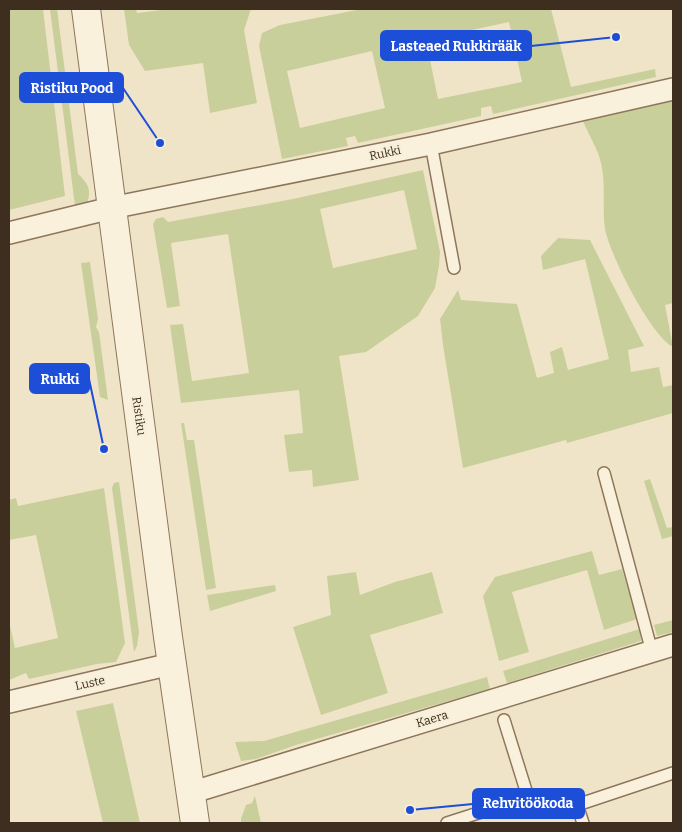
<svg xmlns="http://www.w3.org/2000/svg" width="682" height="832" viewBox="0 0 682 832" font-family="Bitter,serif">
<style>
.green{fill:#c9cf9b;fill-rule:evenodd}
.lines{fill:none;stroke-linecap:round;stroke-linejoin:round}
.service-casing{stroke:#8d765c;stroke-width:14}
.minor-casing{stroke:#8d765c;stroke-width:24}
.tertiary-casing{stroke:#8d765c;stroke-width:30}
.service{stroke:#faf1dc;stroke-width:11}
.minor{stroke:#faf1dc;stroke-width:21}
.tertiary{stroke:#faf1dc;stroke-width:28}
.labels{text-anchor:middle;stroke-width:4;stroke-linejoin:round;paint-order:stroke}
.street-label{font-size:12px;fill:#3d2e20;stroke:#f7eed8}
.leader{fill:none;stroke:#1d4ed8;stroke-width:2}
.callout-dot{fill:#1d4ed8;stroke:#f7eed8;stroke-width:2}
.callout{fill:#1d4ed8;stroke:#1d4ed8;stroke-width:2}
.callout-label{font-size:14px;text-anchor:middle;font-weight:bold;fill:#fff}
</style>
<rect width="100%" height="100%" fill="#f0e4c8"/>
<path class="green" d="M9 9H43L65 196 9 210Z
M50 9H57L78 174C88 183 92 190 87 203L75 206Z
M124 9H136L137 13 170 9H251L244 30 257 103 210 113 203 63 145 71 129 45Z
M362 9H551L571 87 655 69 656 77 493 114 491 106 481 108V116L358 143 355 136 346 138 348 146 282 159 259 46 262 33 280 25ZM509 22 522 82 438 99 426 40ZM372 51 385 108 300 128 287 71Z
M673 100V303L665 305 673 347C650 335 610 255 605 229 602 207 606 184 601 163 598 149 588 134 583 121Z
M423 170 440 252 439 266 435 288 418 316 366 352 339 356 359 480 313 487 312 470 289 472 284 435 303 433 299 390 181 403 170 325 183 324 192 381 249 373 228 234 171 243 180 306 167 308 153 224 156 219 163 217 168 222 293 199ZM404 190 417 249 333 268 320 209Z
M558 238 590 240 644 346 628 350 631 372 659 367 663 387 673 385V413L567 443 566 440 463 468 443 345 440 319 458 290 461 300 517 304 537 378 554 373 550 352 562 347 568 370 609 359 585 259 543 270 541 256Z
M90 262 98 319 96 327 99 332 108 400 100 397 81 263Z
M181 423H184L187 440H194L216 588 206 590Z
M650 479 667 528 673 527V536L662 539 644 481Z
M119 482 139 632 137 646 134 652 112 488 114 483Z
M104 488 125 643 116 662 97 664 29 679 26 673 9 680V621L15 648 58 638 36 535 9 540V500L16 498 18 506Z
M592 551 599 575 622 569 637 619 604 630 587 570 512 592 529 652 499 661 483 596 495 577Z
M356 572 360 595 395 582 432 572 443 613 370 635 388 693 321 715 293 627 331 615 327 576Z
M275 585 276 591 210 611 207 595Z
M673 620V632L657 636 654 625Z
M640 629 641 641 507 683 503 671Z
M487 677 490 689 296 745 256 759 241 761 235 742 264 741Z
M113 703 140 823H103L76 711Z
M255 796 261 823H241V819L246 805 252 803Z"/>
<g class="lines">
<defs>
<path id="service" d="M431 144 454 268
M604 473 652 652
M504 720 528 797 577 805 673 773
M577 805 583 823
M447 823 528 797"/>
<path id="minor" d="M9 233 111 208 431 144 673 89
M9 702 171 664
M190 793 673 645"/>
<path id="tertiary" d="M86 9 168 637 195 823"/>
</defs>
<use href="#service" class="service-casing"/>
<use href="#minor" class="minor-casing"/>
<use href="#tertiary" class="tertiary-casing"/>
<use href="#service" class="service"/>
<use href="#minor" class="minor"/>
<use href="#tertiary" class="tertiary"/>
</g>
<g class="labels">
<g class="street-label">
<text transform="translate(385 153) rotate(-12)" y="4">Rukki</text>
<text transform="translate(139 416) rotate(82)" y="4">Ristiku</text>
<text transform="translate(90 683) rotate(-13)" y="4">Luste</text>
<text transform="translate(432 719) rotate(-17)" y="4">Kaera</text>
</g>
</g>
<path class="leader" d="M616 37L531 46M160 143L123 88M104 449L89 379M410 810L473 804"/>
<g class="callout-dot">
<circle cx="616" cy="37" r="5"/>
<circle cx="160" cy="143" r="5"/>
<circle cx="104" cy="449" r="5"/>
<circle cx="410" cy="810" r="5"/>
</g>
<g class="callout">
<rect x="381" y="31" width="150" height="29" rx="5"/>
<rect x="20" y="73" width="103" height="29" rx="5"/>
<rect x="30" y="364" width="59" height="29" rx="5"/>
<rect x="473" y="789" width="111" height="29" rx="5"/>
</g>
<g class="callout-label">
<text x="456" y="51">Lasteaed Rukkirääk</text>
<text x="72" y="93">Ristiku Pood</text>
<text x="60" y="384">Rukki</text>
<text x="528" y="808">Rehvitöökoda</text>
</g>
<rect width="682" height="832" fill="none" stroke="#3d2e20" stroke-width="20"/>
</svg>
